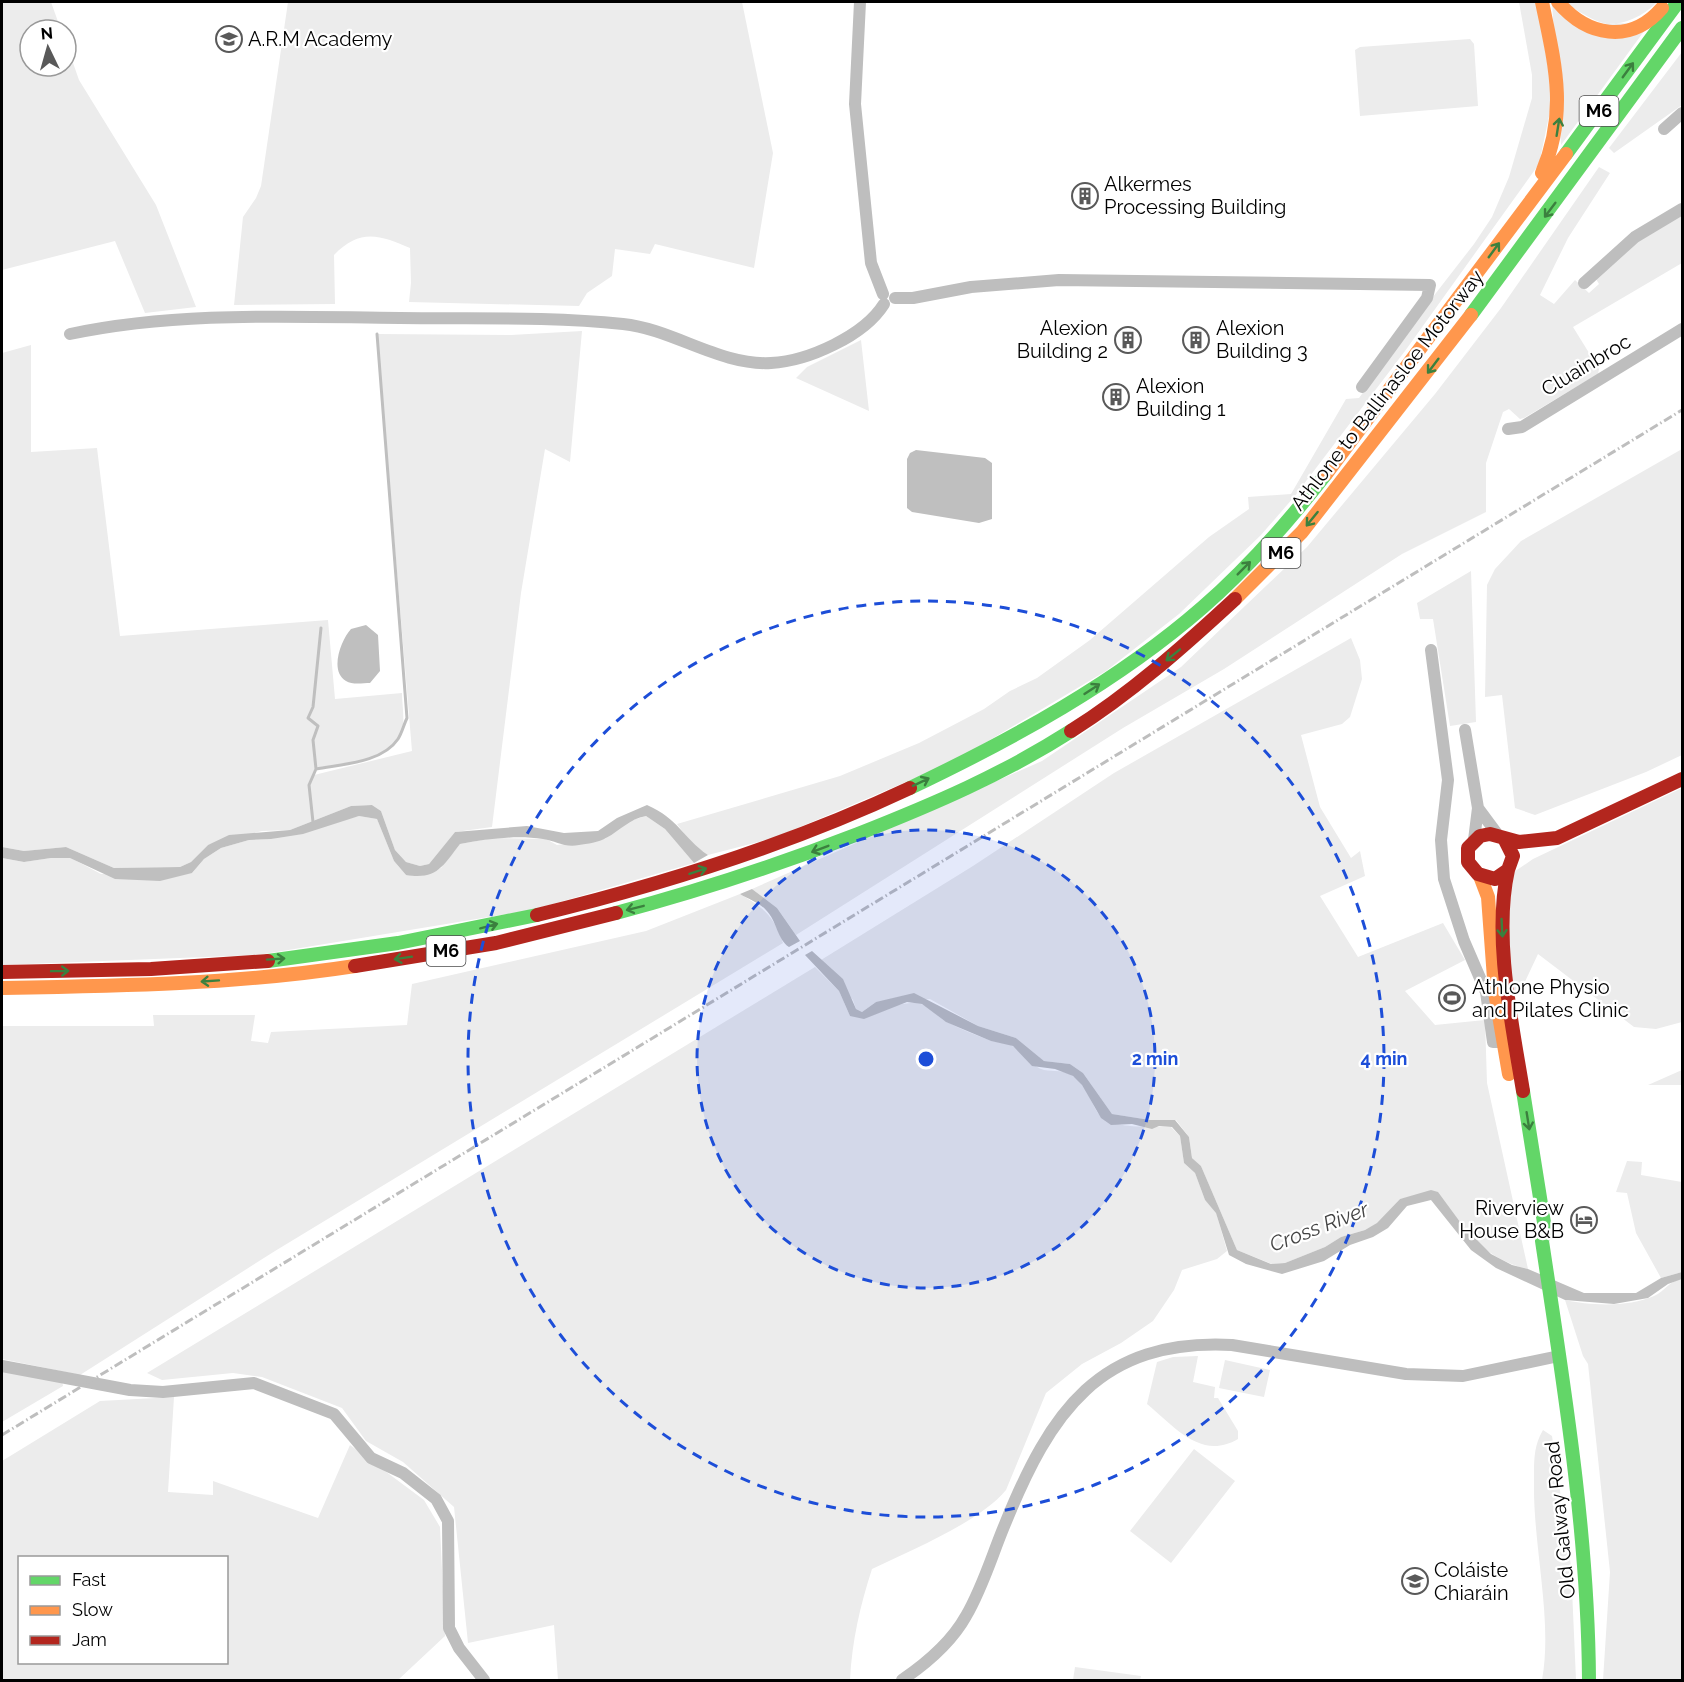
<svg xmlns="http://www.w3.org/2000/svg" width="1684" height="1682" viewBox="0 0 1684 1682" font-family="Raleway,sans-serif">
<style>
.green{fill:#ececec;fill-rule:evenodd}
.water{fill:#bfbfbf}
.lines{fill:none;stroke-linecap:round;stroke-linejoin:round}
.stream{stroke:#bfbfbf;stroke-width:3}
.street{stroke:#bebebe;stroke-width:12}
.fast{stroke:#63d668;stroke-width:14}
.slow{stroke:#ff974d;stroke-width:14}
.jam{stroke:#b3261e;stroke-width:14}
.rail{stroke:#bebebe;stroke-width:3;stroke-dasharray:9 3 1.5 3;stroke-linecap:butt}
.oneway{stroke:#3b803e}
.ring{fill:none;stroke:#1d4ed8;stroke-width:3;stroke-dasharray:10 8}
.labels{text-anchor:middle;stroke-width:4.5;stroke-linejoin:round;paint-order:stroke}
.shield{fill:#fff;stroke:#4c4c4c;stroke-width:1.5}
.shield-label{font-size:18px;font-weight:bold;fill:#000}
.poi-label{font-size:20px;fill:#000;stroke:#fff;text-anchor:start}
.street-label{font-size:20px;fill:#000;stroke:#fff}
.water-label{font-size:21px;font-style:italic;fill:#444;stroke:#fff}
.centre{fill:#1d4ed8;stroke:#fff;stroke-width:3}
.ring-label{font-size:18px;text-anchor:middle;font-weight:bold;fill:#1d4ed8;stroke:#fff;stroke-width:4.5;stroke-linejoin:round;paint-order:stroke}
</style>
<rect width="100%" height="100%" fill="#fff"/>
<path class="green" d="M2 2H51L61 30H30V66H66V43L79 80 156 205 196 307 145 313 115 241 2 270Z
M288 2H742L773 153 754 268 655 244 650 254 615 249 612 276 587 293 579 306 409 302 411 283 410 248C380 235 360 228 334 255L335 304 234 305 243 217 256 198 261 186Z
M1519 2H1537L1553 97 1539 164 1405 351 1294 497 1261 535 1179 614 1106 671 953 762 774 838 708 855 691 843 677 824 840 776 919 743 984 709 1010 691 1037 678 1090 640 1209 537 1249 509 1248 497 1291 494 1346 399 1359 398 1429 302 1474 244 1492 217 1509 177 1532 98V75Z
M1552 2 1572 24 1650 23 1561 145Z
M1563 2H1657C1644 16 1617 30 1597 21 1585 16 1574 8 1563 2Z
M1470 39 1474 44 1478 106 1360 116 1355 50 1360 47Z
M1682 52V105L1614 153 1609 148Z
M1599 167 1610 173 1568 238 1540 295 1554 304 1575 280 1589 293 1599 284 1596 279 1635 241 1682 213V263L1573 327 1599 369 1598 374 1524 418 1520 419 1509 409 1503 412 1486 463V512L1402 554 1224 669 1123 728 796 935 777 908 752 889 1042 761 1181 667 1307 547 1435 394 1501 308Z
M582 331 570 462 545 449 521 593 492 827 455 832 429 864 420 866 406 862 395 850 381 811 372 805 351 806 290 830 262 831 208 845 191 862 180 867 114 868 66 847 24 851 2 847V353L31 345V452L97 448 120 636 328 620 335 699 402 693C402 704 405 720 402 730 392 763 343 764 316 769L314 775 412 751 377 334 511 335Z
M861 340 869 411 796 378 807 367Z
M1682 449V755L1646 772 1535 815 1515 808 1502 695 1485 697 1487 585 1495 569 1521 541Z
M1471 571 1476 722 1450 726 1433 619H1420L1417 603Z
M1351 638 1360 660 1362 679 1350 717 1342 724 1301 735 1320 807 1351 858 1360 851 1365 876 1320 896 1358 957 1443 923 1465 960 1405 991 1435 1025 1485 1020 1487 1083 1528 1269C1490 1261 1464 1233 1444 1201L1410 1197 1400 1199 1377 1224 1365 1230 1341 1237 1325 1247 1285 1263 1272 1264 1237 1250 1201 1166 1192 1158 1189 1137 1176 1120H1150L1112 1114 1083 1073 1070 1064 1044 1061 1016 1038 978 1026 930 999 876 1002 862 1012 856 1009 853 1000 821 960 973 866 1114 773Z
M1682 788V1022L1656 1029 1634 1027 1538 954 1522 988 1512 991 1505 908 1511 874 1533 859Z
M359 816 377 819 394 861 406 875 441 868 460 844 493 838 546 839 557 845 605 839 626 822 646 816 665 829 694 863 532 910 258 955 2 965V858L24 862 51 858H71L101 874 192 873 204 859 221 848 249 840 271 839Z
M740 894C765 909 773 915 783 943L275 1251 80 1375 2 1359V1026H154L153 1015H255L251 1041 268 1043 271 1032 407 1025 412 984 646 931Z
M815 967 839 991 850 1016C866 1013 909 999 921 1004 931 1007 938 1018 947 1022 960 1029 975 1035 989 1040 996 1043 1005 1041 1011 1045 1022 1052 1030 1066 1044 1070 1054 1072 1064 1069 1074 1077 1085 1085 1090 1099 1096 1110 1108 1132 1150 1125 1171 1127L1180 1136 1184 1163 1195 1173 1205 1200 1216 1212 1227 1251 1217 1259 1182 1270 1174 1290 1153 1321 1121 1343 1082 1364 1046 1393 1006 1490C980 1522 911 1550 872 1569 860 1606 852 1641 850 1680H558L554 1625 468 1643 454 1507 403 1462 366 1441 342 1408 262 1377 233 1373 162 1380 147 1373Z
M1682 1070V1085H1648Z
M1627 1161 1642 1162 1641 1175 1682 1182V1272L1661 1278 1636 1233 1627 1193 1616 1192Z
M1682 1279V1680H1603L1610 1572 1588 1364 1583 1356 1565 1300C1591 1306 1630 1307 1654 1296 1665 1291 1670 1280 1682 1279Z
M1198 1356 1193 1382 1215 1387 1214 1398H1218L1238 1431V1439C1201 1461 1174 1426 1147 1404L1157 1362 1173 1357Z
M1225 1360 1270 1370 1264 1397 1219 1388Z
M2 1371 62 1380 63 1386 2 1422Z
M174 1397 168 1492 213 1495V1481L318 1518 350 1445 424 1500 440 1527 445 1636 398 1680H2V1461L100 1401ZM20 1558H226V1662H20Z
M1543 1430 1552 1436 1571 1566 1576 1680H1542C1553 1620 1533 1547 1534 1483 1534 1463 1533 1447 1543 1430Z
M1194 1449 1235 1481 1171 1563 1130 1531Z
M1075 1667 1141 1676 1140 1680H1073Z"/>
<path class="water" d="M916 450 985 458 992 463V519L979 523 912 512 907 508V459L910 453Z
M366 625 378 635 380 671 370 683C363 683 352 685 346 681 329 671 341 640 351 629Z
M372 805 381 811 395 850 406 862 420 866 429 864 455 832 527 826 564 833 598 831 617 818 647 805C679 819 682 837 708 855L694 863 665 829 646 816C629 819 621 830 606 838 599 842 587 844 579 845 565 848 556 841 543 839 515 835 487 839 460 844 443 866 437 880 406 875L394 861 377 819 359 816 303 834 271 839 249 840 221 848 204 859 192 873 160 881 115 879 70 858H51L24 862 2 858V847L24 851 66 847 114 868 180 867 191 862 208 845 229 835 290 830 351 806Z
M752 889 777 908 800 941 789 947C777 939 777 921 766 910 760 903 748 899 740 894Z
M812 951 843 979 856 1009 862 1012 876 1002 914 993 978 1026 1016 1038 1044 1061 1070 1064 1083 1073 1112 1114 1150 1120H1175L1189 1137 1192 1158 1201 1166 1237 1250 1271 1264 1285 1263 1325 1247 1341 1237 1365 1230 1377 1223 1400 1199 1431 1190 1438 1192 1463 1226 1491 1254 1512 1265 1528 1269 1584 1293H1636L1661 1278 1682 1272V1279L1668 1284 1648 1298 1614 1304 1565 1300 1496 1268 1471 1250 1431 1200 1407 1206 1388 1228 1373 1237 1350 1245 1324 1261 1282 1274 1246 1264 1229 1255 1216 1213 1205 1200 1195 1173 1184 1163 1180 1136 1172 1127 1159 1126 1152 1129 1132 1124 1111 1125 1101 1118 1082 1085 1073 1076 1055 1069 1032 1066 1013 1046 991 1041 946 1022 922 1004 907 1002 864 1019 850 1016 839 991 805 955Z"/>
<g class="lines">
<path class="stream" d="M316 769 313 740 318 726 308 718 313 707 321 628
M313 822 309 785 316 769C342 764 382 763 398 739 402 733 404 724 407 718L377 334"/>
<path class="street" d="M860 2 855 104 871 263 883 294
M1664 129 1682 113
M1584 283 1635 237 1682 209
M895 298H913L971 287 1059 280 1430 285 1427 298 1362 387
M70 334C179 311 290 317 400 318 474 319 549 316 623 324 673 329 720 366 771 363 808 361 864 336 884 304
M1508 429 1522 427 1682 329
M1431 650 1448 780 1441 840 1444 879 1464 941 1486 992 1493 1042H1503
M1465 730 1478 808 1474 840
M1478 808 1498 835
M2 1366 130 1390 163 1392 254 1383 334 1414 371 1458 403 1473 436 1499 448 1521 449 1628 459 1648 484 1680
M902 1680C927 1663 951 1643 966 1616 983 1587 992 1555 1005 1524 1050 1413 1099 1338 1232 1345L1406 1374 1463 1376 1559 1356"/>
<path class="fast" d="M1566 154 1678 2
M1471 315 1682 28
M910 788C1013 739 1117 682 1203 607 1249 567 1289 521 1326 474
M616 913C699 891 778 865 858 834 934 804 1002 775 1071 731
M268 961 398 943 537 915
M1523 1091 1545 1229 1542 1241C1564 1387 1588 1532 1589 1680"/>
<path class="slow" d="M1542 2C1555 64 1568 112 1542 173
M1558 2C1587 36 1630 45 1662 8
M1326 474 1566 154
M1235 599 1302 532 1471 315
M1480 876 1488 897 1495 992 1509 1074
M2 988C120 986 239 984 355 966"/>
<path class="jam" d="M1071 731C1130 694 1183 647 1235 599
M1505 840 1513 856 1508 870 1495 879 1478 874 1468 862V848L1480 836 1490 834 1519 842 1557 838 1682 779
M1508 870C1493 937 1512 1023 1523 1091
M537 915C665 884 791 844 910 788
M355 966 496 943 616 913
M2 972 151 969 268 961"/>
<path class="rail" d="M2 1435 1682 410"/>
</g>
<defs><path id="oneway-shaft" d="M-6 0H5M1.5-3L5.5 0L1.5 3" fill="none" stroke-width="1.6" stroke-linecap="round" stroke-linejoin="round" transform="scale(1.5)"/></defs>
<g class="oneway">
<use href="#oneway-shaft" transform="translate(1628 70) rotate(-54)"/>
<use href="#oneway-shaft" transform="translate(1558 127) rotate(-81)"/>
<use href="#oneway-shaft" transform="translate(1550 210) rotate(127)"/>
<use href="#oneway-shaft" transform="translate(1494 250) rotate(-54)"/>
<use href="#oneway-shaft" transform="translate(1433 366) rotate(127)"/>
<use href="#oneway-shaft" transform="translate(1312 519) rotate(129)"/>
<use href="#oneway-shaft" transform="translate(1244 568) rotate(-45)"/>
<use href="#oneway-shaft" transform="translate(1173 655) rotate(141)"/>
<use href="#oneway-shaft" transform="translate(1092 689) rotate(-33)"/>
<use href="#oneway-shaft" transform="translate(921 782) rotate(-25)"/>
<use href="#oneway-shaft" transform="translate(820 849) rotate(159)"/>
<use href="#oneway-shaft" transform="translate(698 871) rotate(-18)"/>
<use href="#oneway-shaft" transform="translate(635 908) rotate(166)"/>
<use href="#oneway-shaft" transform="translate(489 926) rotate(-15)"/>
<use href="#oneway-shaft" transform="translate(1502 928) rotate(87)"/>
<use href="#oneway-shaft" transform="translate(403 958) rotate(171)"/>
<use href="#oneway-shaft" transform="translate(276 959) rotate(-4)"/>
<use href="#oneway-shaft" transform="translate(60 971) rotate(-1)"/>
<use href="#oneway-shaft" transform="translate(210 981) rotate(176)"/>
<use href="#oneway-shaft" transform="translate(1528 1121) rotate(81)"/>
</g>
<circle cx="926" cy="1059" r="229" fill="#1d4ed8" fill-opacity=".12"/>
<g class="ring">
<circle cx="926" cy="1059" r="229"/>
<circle cx="926" cy="1059" r="458"/>
</g>
<defs>
<symbol id="university-ring" viewBox="-11 -11 22 22"><circle r="9.5" fill="#fff" stroke="#595959" stroke-width="1.5"/><path d="M0-5L7-2L0 1L-7-2ZM-4 1L0 2.5L4 1V4Q0 6-4 4Z" fill="#595959"/></symbol>
<symbol id="building-ring" viewBox="-11 -11 22 22"><circle r="9.5" fill="#fff" stroke="#595959" stroke-width="1.5"/><path d="M-4-6H4V6H1V3H-1V6H-4ZM-2.5-4.3h1.7v1.8h-1.7ZM.8-4.3h1.7v1.8H.8ZM-2.5-1h1.7V.8h-1.7ZM.8-1h1.7V.8H.8Z" fill="#595959"/></symbol>
<symbol id="stadium-ring" viewBox="-11 -11 22 22"><circle r="9.5" fill="#fff" stroke="#595959" stroke-width="1.5"/><path d="M0-5a6.5 5 0 1 0 0 10a6.5 5 0 1 0 0-10ZM-3.5-1.8h7v3.6h-7Z" fill="#595959"/></symbol>
<symbol id="hotel-ring" viewBox="-11 -11 22 22"><circle r="9.5" fill="#fff" stroke="#595959" stroke-width="1.5"/><path d="M-6-4.5h1.5V1H6V5H4.5V3h-9V5H-6ZM-4 0a1.8 1.8 0 1 1 3.6 0ZM.5 0V-2.5h3Q6-2.5 6 0Z" fill="#595959"/></symbol>
<symbol id="school-ring" viewBox="-11 -11 22 22"><circle r="9.5" fill="#fff" stroke="#595959" stroke-width="1.5"/><path d="M0-5L7-2L0 1L-7-2ZM-4 1L0 2.5L4 1V4Q0 6-4 4Z" fill="#595959"/></symbol>
</defs>
<g fill-rule="evenodd">
<use href="#university-ring" x="214" y="24" width="30" height="30"/>
<use href="#building-ring" x="1070" y="181" width="30" height="30"/>
<use href="#building-ring" x="1113" y="325" width="30" height="30"/>
<use href="#building-ring" x="1181" y="325" width="30" height="30"/>
<use href="#building-ring" x="1101" y="382" width="30" height="30"/>
<use href="#stadium-ring" x="1437" y="983" width="30" height="30"/>
<use href="#hotel-ring" x="1569" y="1205" width="30" height="30"/>
<use href="#school-ring" x="1400" y="1566" width="30" height="30"/>
</g>
<g class="labels">
<g class="shield">
<rect x="1579.5" y="96" width="39" height="30" rx="4.5"/>
<rect x="1261.5" y="538" width="39" height="30" rx="4.5"/>
<rect x="426.5" y="936" width="39" height="30" rx="4.5"/>
</g>
<g class="shield-label">
<text x="1599" y="117">M6</text>
<text x="1281" y="559">M6</text>
<text x="446" y="957">M6</text>
</g>
<g class="poi-label">
<text x="248" y="46">A.R.M Academy</text>
<text x="1104" y="191">Alkermes<tspan x="1104" dy="23">Processing Building</tspan></text>
<text x="1108" y="335" text-anchor="end">Alexion<tspan x="1108" dy="23">Building 2</tspan></text>
<text x="1216" y="335">Alexion<tspan x="1216" dy="23">Building 3</tspan></text>
<text x="1136" y="393">Alexion<tspan x="1136" dy="23">Building 1</tspan></text>
<text x="1472" y="994">Athlone Physio<tspan x="1472" dy="23">and Pilates Clinic</tspan></text>
<text x="1564" y="1215" text-anchor="end">Riverview<tspan x="1564" dy="23">House B&amp;B</tspan></text>
<text x="1434" y="1577">Coláiste<tspan x="1434" dy="23">Chiaráin</tspan></text>
</g>
<g class="street-label">
<text transform="translate(1586 365) rotate(-31)" y="7">Cluainbroc</text>
<text transform="translate(1387 390) rotate(-52)" y="7">Athlone to Ballinasloe Motorway</text>
<text transform="translate(1560 1520) rotate(-96)" y="7">Old Galway Road</text>
</g>
<g class="water-label">
<text transform="translate(1319 1227) rotate(-21)" y="7">Cross River</text>
</g>
</g>
<circle cx="926" cy="1059" r="9" class="centre"/>
<g class="ring-label">
<text x="1155" y="1065">2 min</text>
<text x="1384" y="1065">4 min</text>
</g>
<rect width="1684" height="1682" fill="none" stroke="#000000" stroke-width="6"/>
<rect x="18" y="1556" width="210" height="108" fill="#ffffff" stroke="#999999" stroke-width="1.5"/>
<rect x="30" y="1576" width="30" height="9" fill="#63d668" stroke="#999999" stroke-width="1.5"/>
<text x="72" y="1586" font-size="18" fill="#000000">Fast</text>
<rect x="30" y="1606" width="30" height="9" fill="#ff974d" stroke="#999999" stroke-width="1.5"/>
<text x="72" y="1616" font-size="18" fill="#000000">Slow</text>
<rect x="30" y="1636" width="30" height="9" fill="#b3261e" stroke="#999999" stroke-width="1.5"/>
<text x="72" y="1646" font-size="18" fill="#000000">Jam</text>
<g transform="translate(48 48) rotate(355)"><circle r="28" fill="#ffffff" stroke="#999999" stroke-width="1.5"/>
<path d="M0-4.5L10 22L0 15L-10 22Z" fill="#595959"/>
<text y="-9" font-size="16" font-weight="bold" text-anchor="middle" fill="#000000">N</text>
</g>
</svg>
